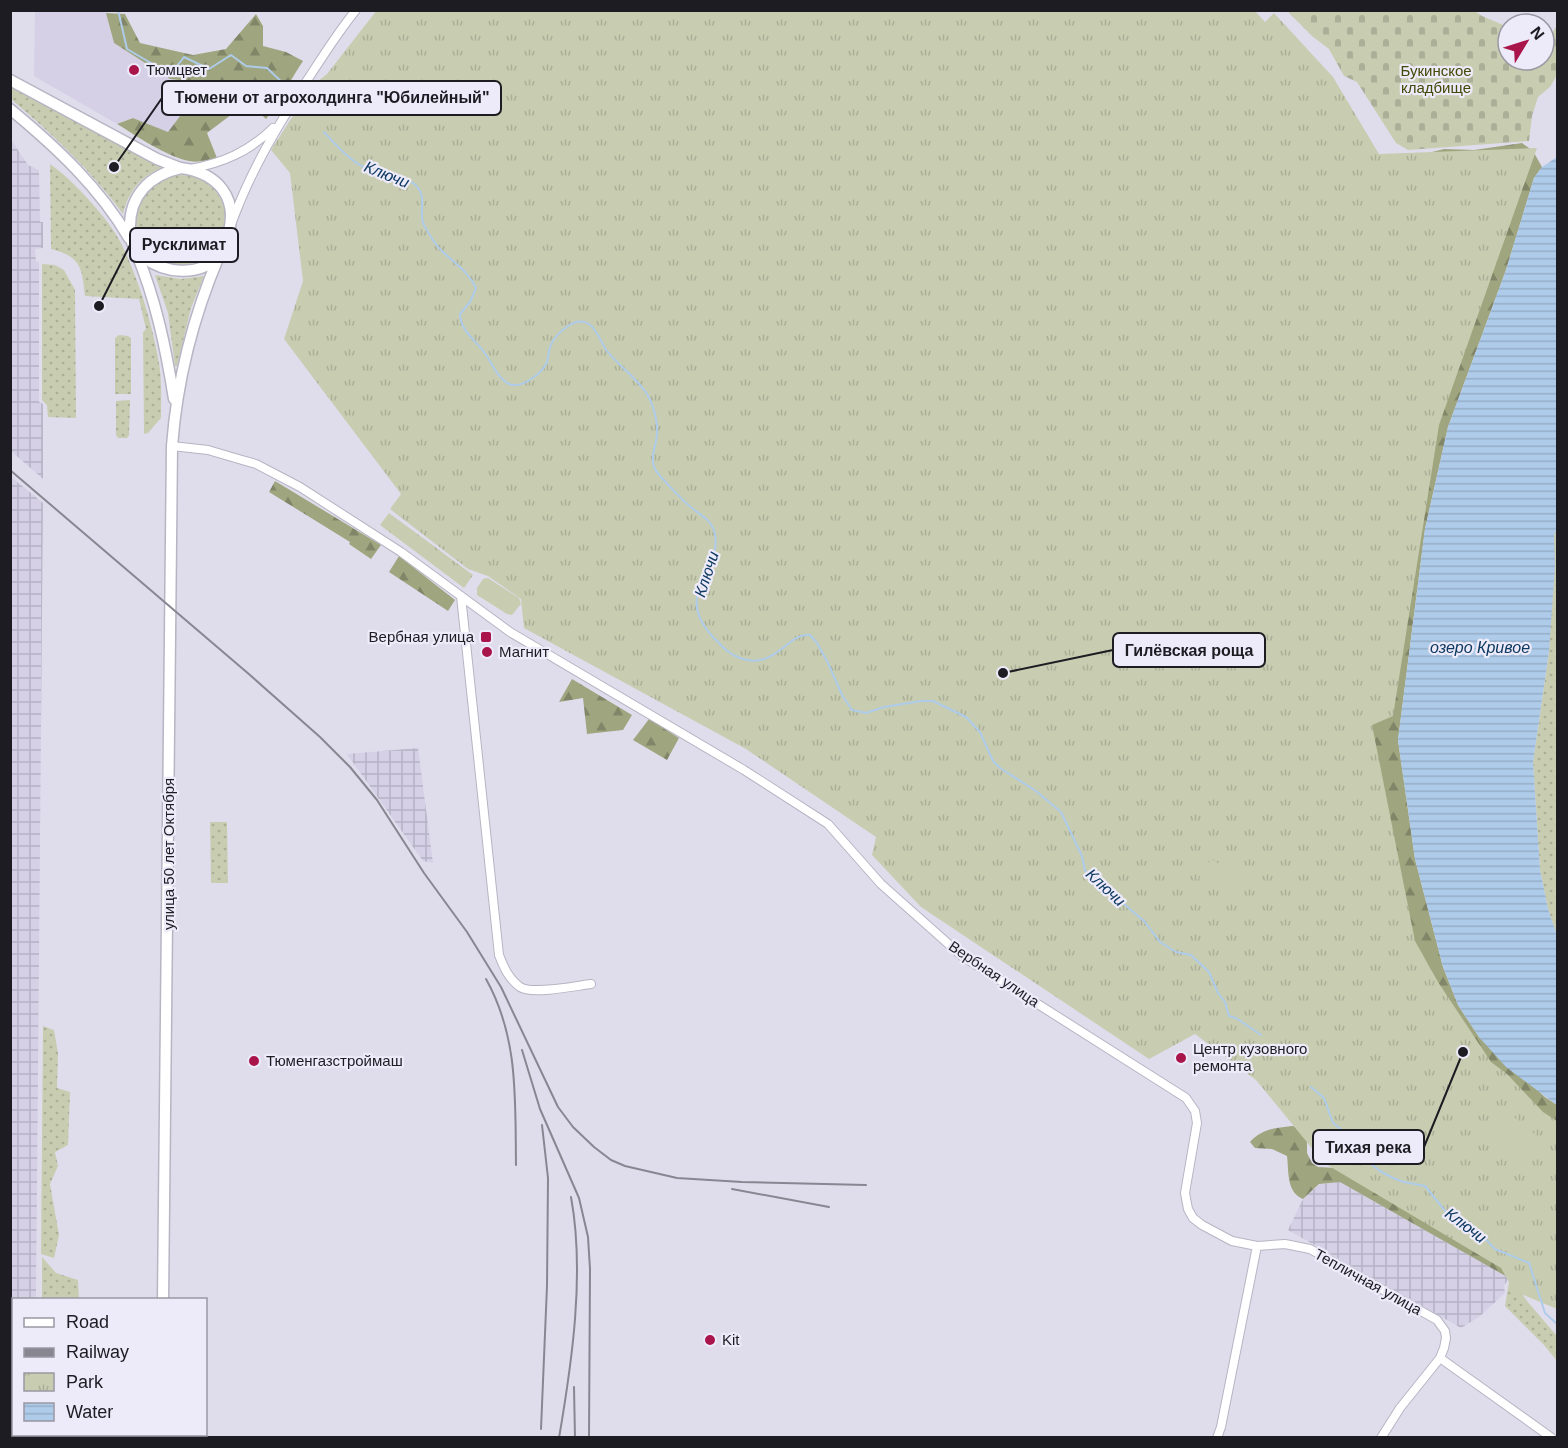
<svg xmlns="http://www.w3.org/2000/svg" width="1568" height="1448" viewBox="0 0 1568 1448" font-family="Arial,sans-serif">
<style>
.built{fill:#d5d0e6}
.industrial{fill:url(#industrial-grid)}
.grass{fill:url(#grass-dots)}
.forest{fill:url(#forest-firs)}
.cemetery{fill:url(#cemetery-stones)}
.park{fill:url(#park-tufts)}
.pitch{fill:#c8cdb1}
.water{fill:url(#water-rules)}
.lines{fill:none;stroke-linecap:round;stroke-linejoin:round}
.stream{stroke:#aecbea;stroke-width:2}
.minor-casing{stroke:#b7b4c3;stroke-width:10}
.major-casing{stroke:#b7b4c3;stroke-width:13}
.minor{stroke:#fff;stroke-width:8}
.major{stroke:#fff;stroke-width:10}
.rail{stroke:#878691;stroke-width:2}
.poi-dot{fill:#a9154a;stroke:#edeaf9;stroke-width:2}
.labels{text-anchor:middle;stroke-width:4.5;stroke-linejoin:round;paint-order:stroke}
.poi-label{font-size:15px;fill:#1d1c22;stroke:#edeaf9;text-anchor:start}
.park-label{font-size:15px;fill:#434907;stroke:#edeaf9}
.street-label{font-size:15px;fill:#1d1c22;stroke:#edeaf9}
.water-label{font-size:16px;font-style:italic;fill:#0f3a62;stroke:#edeaf9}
.leader{fill:none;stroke:#1d1c22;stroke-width:2}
.callout-dot{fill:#1d1c22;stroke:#edeaf9;stroke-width:2}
.callout{fill:#edeaf9;stroke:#1d1c22;stroke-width:2}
.callout-label{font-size:16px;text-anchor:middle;font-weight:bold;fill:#1d1c22}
</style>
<defs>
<pattern id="industrial-grid" width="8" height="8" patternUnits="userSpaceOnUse" patternTransform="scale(1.5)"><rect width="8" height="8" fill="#d5d0e6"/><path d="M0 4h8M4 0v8" fill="none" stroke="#b6b2c5"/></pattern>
<pattern id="grass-dots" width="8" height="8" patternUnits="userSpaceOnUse" patternTransform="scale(1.5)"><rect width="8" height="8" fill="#c8cdb1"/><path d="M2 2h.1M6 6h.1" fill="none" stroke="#abaf98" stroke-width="1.8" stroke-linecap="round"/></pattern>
<pattern id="forest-firs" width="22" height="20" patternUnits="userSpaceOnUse" patternTransform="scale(1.5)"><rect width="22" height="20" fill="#9fa67f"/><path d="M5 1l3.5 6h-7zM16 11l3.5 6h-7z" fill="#818668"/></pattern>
<pattern id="cemetery-stones" width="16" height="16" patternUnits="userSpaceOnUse" patternTransform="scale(1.5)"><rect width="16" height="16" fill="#c8cdb1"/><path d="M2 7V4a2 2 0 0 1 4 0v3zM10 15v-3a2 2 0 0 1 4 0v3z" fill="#abaf98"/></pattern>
<pattern id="park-tufts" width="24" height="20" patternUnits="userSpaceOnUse" patternTransform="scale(1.5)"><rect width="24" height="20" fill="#c8cdb1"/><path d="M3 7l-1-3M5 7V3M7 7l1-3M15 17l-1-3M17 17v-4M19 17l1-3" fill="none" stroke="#abaf98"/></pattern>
<pattern id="water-rules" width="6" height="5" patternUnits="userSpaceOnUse" patternTransform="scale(1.5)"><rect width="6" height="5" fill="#aecbea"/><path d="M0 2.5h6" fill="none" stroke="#95aec8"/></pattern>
</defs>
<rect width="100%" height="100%" fill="#dfddec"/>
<path class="built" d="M104 10 106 13 114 43 170 79 206 83 168 133 133 118 117 124 34 76 35 11Z"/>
<path class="industrial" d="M10 138 28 165 39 170 40 222H43V248L35 249 36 262H39V402L43 404V479L11 451Z
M10 476 43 503 36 1299 14 1300V1434L35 1435V1438L10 1437Z
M418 748 433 863 423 861 347 754Z
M1340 1182 1509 1278 1504 1286 1505 1293 1479 1317 1461 1328 1288 1230 1303 1199 1320 1184Z"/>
<path class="grass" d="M10 86 164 167C141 176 129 190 123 214 91 170 52 134 11 99Z
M50 164C73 180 108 218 121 243 139 280 152 323 159 363 162 380 161 400 161 418L148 433 144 434 143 332 146 329 139 299 85 296C82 267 81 257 51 249Z
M136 220a45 45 0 1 1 90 0a45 45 0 1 1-90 0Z
M42 264 55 265 64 270 75 290 76 418 48 417 47 405 42 400Z
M155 275 181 279 204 276 191 308 177 366H175L168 313Z
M119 335 128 336 131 338V394H115V338Z
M130 400 129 435 127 438H118L116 435V401Z
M1557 523V936L1548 909 1540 870 1533 762 1549 651 1554 536Z
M210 822H227L228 883H211Z
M43 1026 54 1030 58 1053 57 1088 70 1092 68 1145 55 1152 58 1166 50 1184 59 1235 54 1258 41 1254Z
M42 1257 56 1273 78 1280 79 1299H42Z
M1510 1276 1527 1301 1557 1336V1361L1544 1345 1505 1306Z"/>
<path class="forest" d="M106 13 125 14 140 43 193 55 226 49 256 14 263 26V46L286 52 303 61C290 80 281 101 266 119L248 102 207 133 217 158C208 160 198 163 189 161 165 156 137 136 117 124L133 118 168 132 205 83 170 79 114 43Z
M1522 143 1533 151 1542 167 1534 178 1506 270 1448 427 1425 529 1398 740 1415 859 1443 967 1458 1005 1479 1037 1545 1097 1557 1105V1125L1486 1067 1407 942 1335 552 1408 158 1444 149 1474 150Z
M275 481 381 545 371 559 349 544 350 542 269 492Z
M399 556 455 600 448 611 389 572Z
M572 679 632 715 623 730 587 734 583 698 559 702Z
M649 719 679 738 667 760 633 740Z
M1292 1126 1299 1127 1307 1140V1153L1312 1163 1318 1167 1337 1168 1497 1259 1509 1278 1340 1182 1319 1184 1303 1199C1286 1192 1289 1171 1287 1156L1272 1149 1255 1148 1250 1142C1262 1129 1275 1128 1292 1126Z"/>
<path class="cemetery" d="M1287 11H1475L1482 16 1508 27V60H1544V36L1553 32 1557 25V75L1550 87 1538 97 1532 116 1529 141 1408 150 1396 143 1357 82 1344 76 1329 49 1312 36Z"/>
<path class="park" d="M377 10 1255 11 1265 22 1274 13 1333 77 1379 154 1537 148 1439 425 1393 716 1372 725 1415 941 1438 982 1491 1062 1507 1074 1543 1112 1557 1121V1309L1514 1291 1501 1268 1324 1163 1256 1080 1195 1034 1149 1059 921 907 872 855 876 837 746 749 524 628 521 599 488 576 468 569 390 509 401 494 284 339 303 281 290 173 271 150 312 86 327 74Z
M389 513 473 575 464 588 380 525Z"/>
<path class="pitch" d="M488 578 519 598 521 604 512 615 507 614 477 595V588L483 579Z
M1211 859 1241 877 1229 897 1199 879Z
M1506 1110 1536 1135 1514 1162 1484 1137Z"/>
<path class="water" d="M1557 157 1558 523 1554 536 1555 566 1549 651 1533 762 1540 870 1548 909 1557 936V1105L1506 1067 1479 1037 1458 1005 1443 967 1415 859 1398 740 1425 529 1448 427 1506 270 1534 178 1542 167Z"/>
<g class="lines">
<path class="stream" d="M118 10 127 49 156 66H177L184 57 209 69 231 55 246 66 267 68 285 85
M324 132C336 145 355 167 374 171 387 175 402 174 413 183 430 196 417 211 424 225 429 234 434 244 442 251 454 263 469 272 476 288L470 302 460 314C460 330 475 340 484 352 491 361 497 378 509 384 521 389 540 375 546 364 549 359 548 352 550 347 555 334 575 315 589 324 597 329 601 343 607 351 619 366 637 378 647 394 653 404 658 421 657 433 657 445 649 457 655 469 658 475 685 503 692 508 700 515 710 519 714 530 726 569 671 591 712 636 721 645 728 654 740 658 775 671 788 632 810 635L817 643 828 663 842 695 852 710 866 713 884 707 921 701H933L966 717 980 732 993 761 1000 768 1036 791 1061 812 1082 856 1085 871 1144 921 1160 942 1176 952 1191 955 1209 972 1218 993 1225 1002 1229 1016 1236 1018 1261 1035
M1311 1087 1324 1098 1333 1123 1347 1134 1357 1153 1380 1171 1393 1178 1404 1182 1425 1186 1446 1212 1478 1231 1495 1249 1529 1263 1545 1313 1558 1325"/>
<defs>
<path id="minor" d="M190 169C222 163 249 152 273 128
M232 222C251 170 278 125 308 79 323 56 338 32 356 10
M172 446 208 450 242 460 256 464 300 487 401 552 510 632 744 770 828 824 881 884 962 956 1186 1098 1195 1111 1197 1123 1185 1193 1188 1209 1193 1218 1202 1225 1232 1241 1257 1246 1285 1244 1310 1249 1437 1320 1445 1331 1446 1338 1444 1348 1440 1358 1400 1408 1381 1438
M461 596 499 955C504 968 509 979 520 987 532 995 575 986 591 984
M1440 1358 1552 1438
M1217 1438 1221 1427 1257 1246"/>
<path id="major" d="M10 80 157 159 180 168
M10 109C56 147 99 187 129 238
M181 168C218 173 239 198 228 235 226 242 224 251 219 256 198 278 164 273 143 257 133 249 130 241 130 229 129 196 149 175 181 168Z
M136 252C156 300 166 349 174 399
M163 1300 172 446C177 380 193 317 219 256
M162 1438V1434"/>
</defs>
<use href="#minor" class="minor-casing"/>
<use href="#major" class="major-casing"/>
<use href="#minor" class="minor"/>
<use href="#major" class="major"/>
<path class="rail" d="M10 470 250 675 320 737 350 767 377 800 424 873 467 932 501 987 558 1107 573 1127 594 1147 611 1160 625 1166 677 1178 742 1182 866 1185
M486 979C519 1038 515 1100 516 1165
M522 1050 540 1109 579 1198 588 1237 590 1269 589 1438
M732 1189 829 1207
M574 1387 575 1438
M541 1429 547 1286 548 1178 542 1125
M559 1438C572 1362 585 1273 571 1197"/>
</g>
<g class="poi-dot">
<circle cx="134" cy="70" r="6"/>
<rect x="480" y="631" width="12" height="12" rx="3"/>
<circle cx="487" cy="652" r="6"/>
<circle cx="1181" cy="1058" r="6"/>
<circle cx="254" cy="1061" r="6"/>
<circle cx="710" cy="1340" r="6"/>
</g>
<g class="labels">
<g class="poi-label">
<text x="146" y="75">Тюмцвет</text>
<text x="474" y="642" text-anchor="end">Вербная улица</text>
<text x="499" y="657">Магнит</text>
<text x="1193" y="1054">Центр кузовного<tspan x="1193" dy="17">ремонта</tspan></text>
<text x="266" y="1066">Тюменгазстроймаш</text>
<text x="722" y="1345">Kit</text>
</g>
<g class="park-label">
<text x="1436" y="76">Букинское<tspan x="1436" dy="17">кладбище</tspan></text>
</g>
<g class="street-label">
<text transform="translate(169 854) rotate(-90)" y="5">улица 50 лет Октября</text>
<text transform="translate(994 974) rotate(34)" y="5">Вербная улица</text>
<text transform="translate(1368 1282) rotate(29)" y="5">Тепличная улица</text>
</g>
<g class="water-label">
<text transform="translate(387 174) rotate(22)" y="6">Ключи</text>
<text transform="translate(706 574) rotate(-72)" y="6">Ключи</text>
<text x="1480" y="653">озеро Кривое</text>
<text transform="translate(1106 887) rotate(43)" y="6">Ключи</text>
<text transform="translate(1466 1225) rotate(37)" y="6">Ключи</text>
</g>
</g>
<path class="leader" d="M114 167L162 98M99 306L130 245M1003 673L1113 650M1463 1052L1424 1147"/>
<g class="callout-dot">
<circle cx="114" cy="167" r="6"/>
<circle cx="99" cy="306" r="6"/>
<circle cx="1003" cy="673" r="6"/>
<circle cx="1463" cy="1052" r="6"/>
</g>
<g class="callout">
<rect x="162" y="81" width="339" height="34" rx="6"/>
<rect x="130" y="228" width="108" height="34" rx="6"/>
<rect x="1113" y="633" width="152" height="34" rx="6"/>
<rect x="1313" y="1130" width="111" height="34" rx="6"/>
</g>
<g class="callout-label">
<text x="332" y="103">Тюмени от агрохолдинга "Юбилейный"</text>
<text x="184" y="250">Русклимат</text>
<text x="1189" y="656">Гилёвская роща</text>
<text x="1368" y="1153">Тихая река</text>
</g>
<rect width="1568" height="1448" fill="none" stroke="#1d1c22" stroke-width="24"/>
<rect x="12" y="1298" width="195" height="138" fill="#edeaf9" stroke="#9a98a3" stroke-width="1.5"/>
<rect x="24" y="1318" width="30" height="9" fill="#ffffff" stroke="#9a98a3" stroke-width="1.5"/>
<text x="66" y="1328" font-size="18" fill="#1d1c22">Road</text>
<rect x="24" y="1348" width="30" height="9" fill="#878691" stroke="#9a98a3" stroke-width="1.5"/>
<text x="66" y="1358" font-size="18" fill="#1d1c22">Railway</text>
<rect x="24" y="1373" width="30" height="18" fill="url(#park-tufts)" stroke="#9a98a3" stroke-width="1.5"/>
<text x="66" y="1388" font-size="18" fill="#1d1c22">Park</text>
<rect x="24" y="1403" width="30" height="18" fill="url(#water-rules)" stroke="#9a98a3" stroke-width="1.5"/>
<text x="66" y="1418" font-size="18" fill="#1d1c22">Water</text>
<g transform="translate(1526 42) rotate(52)"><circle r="28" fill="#edeaf9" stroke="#9a98a3" stroke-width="1.5"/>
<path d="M0-4.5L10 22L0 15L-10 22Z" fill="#a9154a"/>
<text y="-9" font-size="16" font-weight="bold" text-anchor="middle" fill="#1d1c22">N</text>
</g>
</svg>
